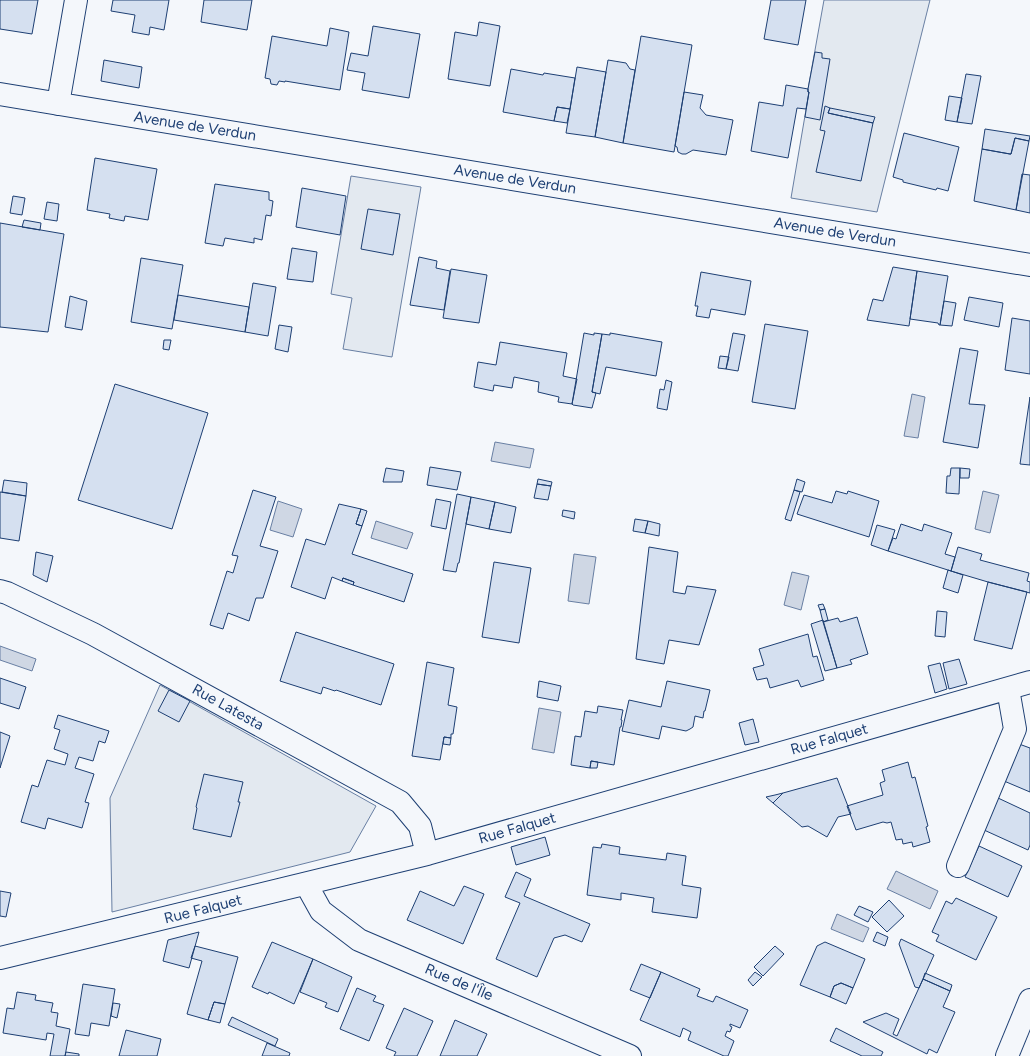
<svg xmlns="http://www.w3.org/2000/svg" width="1030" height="1056" viewBox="0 0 1030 1056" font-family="Figtree,sans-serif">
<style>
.green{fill:#e3e9f0;stroke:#687fa3}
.water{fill:#cfd7e4;stroke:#687fa3}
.building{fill:#d5e0f0;stroke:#1d3f73}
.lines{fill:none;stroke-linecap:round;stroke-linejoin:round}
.minor-casing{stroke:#1d3f73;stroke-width:24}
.major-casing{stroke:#1d3f73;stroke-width:24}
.minor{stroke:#f4f7fb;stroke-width:22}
.major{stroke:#f4f7fb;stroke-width:22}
.labels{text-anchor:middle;stroke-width:3;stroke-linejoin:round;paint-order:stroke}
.street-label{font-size:15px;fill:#1d3f73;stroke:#f4f7fb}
</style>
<rect width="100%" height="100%" fill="#f4f7fb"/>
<path class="green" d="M824 0H930L877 212 791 198 809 92 808 89Z
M351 176 421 187 392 357 343 349 352 298 331 294Z
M160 685 376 806 350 852 112 912 110 798Z"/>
<path class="water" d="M912 394 925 397 918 438 904 436Z
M495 442 534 449 530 468 491 461Z
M983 491 999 495 990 533 975 529Z
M278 501 302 509 293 537 270 530Z
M376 521 413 533 407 549 371 538Z
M574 554 596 557 589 604 568 601Z
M792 572 809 576 801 610 784 605Z
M0 646 36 659 32 671 0 660Z
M539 708 561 712 554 753 532 749Z
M896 871 938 891 930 909 887 889Z
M837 914 869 928 863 942 831 929Z"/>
<path class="building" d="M0 0H38L32 34 0 29Z
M113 0H169L164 30 150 27 149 35 132 32 135 15 111 11Z
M204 0H252L247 30 201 22Z
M771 0H806L798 45 764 39Z
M479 22 500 26 490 86 448 79 455 32 477 36Z
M373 26 420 34 409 98 362 90 365 73 347 70 351 53 368 56Z
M330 28 349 32 340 90 285 81V82L279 81 277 85 271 84 270 79 265 78 272 36 327 46Z
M641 36 692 45 674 152 623 143Z
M815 52 822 53V58L830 59 820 120 805 117 809 92H808V89Z
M104 60 142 67 139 88 101 81Z
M608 60 626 63 630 69 635 70 623 143 595 137Z
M577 67 606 72 595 137 566 133Z
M511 69 543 75 544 73 575 78 570 109 557 107 554 121 503 112Z
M966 74 981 76 972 124 957 122Z
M786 85 808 89V92H809L806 109 797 108 788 158 751 151 759 102 783 106Z
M684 92 703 95 700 108 706 115 733 120 726 155 693 150 686 154H682L678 152 677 147 675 146Z
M949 96 962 98 957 122 945 120Z
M825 106 830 108 828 113 873 123 861 181 816 172 825 131 820 130Z
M557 107 570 109 567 123 554 121Z
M830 108 875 117 873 123 828 113Z
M985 129 1030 136 1029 141 1015 138 1011 154H1010L982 149Z
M904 133 959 147 948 191 937 188 936 190 903 182V180L893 177Z
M1015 138 1029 141 1016 210 974 201 982 149 1010 154H1011Z
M95 158 157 169 148 220 125 216 124 221 109 218 110 214 87 210Z
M1022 174 1030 175V213L1016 210Z
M215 184 269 192V200L273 201 271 216 266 215 262 240 254 238V243L225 238 223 246 205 243Z
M302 188 346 196 340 235 296 227Z
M13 196 25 198 22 215 10 213Z
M47 202 59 204 57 221 44 219Z
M368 209 400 214 393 255 361 249Z
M24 220 41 223 40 230 22 227Z
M0 223 64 234 48 332 0 327Z
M292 248 317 252 313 282 287 279Z
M419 257 437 261 436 268 450 271 444 310 410 305Z
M141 258 183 265 172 329 131 322Z
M893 267 917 271 909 326 867 320 873 299 883 301Z
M451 269 487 275 479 323 443 318Z
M917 271 948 276 940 325H939L938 323 910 319Z
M701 272 751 281 745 315 711 309 709 318 696 316 698 306H695Z
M253 283 276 287 268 336 245 332Z
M178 295 249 307 245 332 174 320Z
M70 296 87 301 82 330 65 327Z
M969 297 1003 303 999 327 964 320Z
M944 301 956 303 952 326 940 325Z
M1012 318 1030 321V374L1005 370Z
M765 324 808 331 795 409 752 402Z
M279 325 292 327 288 352 275 349Z
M584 333 594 335V333L602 334 592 392 596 393 592 408 573 405 572 404Z
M610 333 662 342 656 376 606 367 600 394 592 392 602 334 610 335Z
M733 333 745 335 738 371 726 369Z
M164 340H171L169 350 163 349Z
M500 342 567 353 563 376 577 379 572 404 558 402 559 397 538 392 539 382 514 377 512 388 494 385 493 391 474 387 478 362 496 365Z
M960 348 978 351 969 404 985 405 978 448 943 442Z
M720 356 729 357 726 369 718 368Z
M666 380 672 382 667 410 657 408 660 389 664 390Z
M115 384 208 413 172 529 78 500Z
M1030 397V465L1020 464Z
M430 467 461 472 457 490 427 485Z
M386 468 404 471 402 482H383Z
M951 468H960L959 494 946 493 947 476H950Z
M960 468 970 469 969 478H960Z
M538 479 552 482 551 486 537 484Z
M797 479 805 482 802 492 794 490Z
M4 480 27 483 26 496 2 492Z
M537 484 551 486 548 500 534 498Z
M253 490 276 497 260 546 278 551 263 598H256L249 621 228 613 223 629 210 625 227 571 233 573 238 556 232 555Z
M794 490 800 492 791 521 785 519Z
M836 491 847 494 848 491 879 501 869 537 797 514 804 495 832 503Z
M0 492 26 496 19 541 0 538Z
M457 494 471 497 459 563H458L456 572 443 570Z
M471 497 495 502 489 529 466 524Z
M436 499 451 502 446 529 431 526Z
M495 502 516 507 511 533 489 529Z
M339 504 361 509 356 524 362 526 352 554 413 574 404 602 353 585 354 582 343 578 342 581 332 577 325 599 291 587 306 539 325 545Z
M361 509 367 511 362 526 356 524Z
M563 510 575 512 574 519 562 516Z
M635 519 648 521 645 533 633 531Z
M648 521 660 524 659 536 645 533Z
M901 524 922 531 924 524 952 533 945 554 955 557 951 571 888 551 893 538 896 539Z
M877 525 895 530 888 551 871 545Z
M649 547 678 552 673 592 685 594 687 586 716 590 699 645 669 640 664 664 636 659Z
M958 547 982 554 980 560 1029 573 1027 581 1030 582V593L988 582 951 571Z
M36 552 53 556 47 582 33 575Z
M494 562 531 568 519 643 482 637Z
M948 570 963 575 958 593 943 588Z
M343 578 354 582 353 585 342 581Z
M988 582 1027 592 1012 649 974 640Z
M823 604 825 609 820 610 818 605Z
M825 609 828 620 823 622 820 610Z
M937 611 947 612 945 637 935 636Z
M857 617 868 654 850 660 852 664 837 668 823 622 838 618 840 622Z
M823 620 837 668 825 671 811 624Z
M296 632 394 664 381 705 336 690 335 691 323 687 321 694 280 681Z
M808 634 813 657 817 656 824 680 801 687 798 680 770 688 767 678 757 680 753 668 764 665 759 649Z
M959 659 967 684 949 689 943 663Z
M427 662 454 668 448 705 457 707 453 734H451V738L444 737 440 760 412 756Z
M940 663 947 689 935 693 928 666Z
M0 678 26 687 19 709 0 703Z
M539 681 561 686 558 701 537 697Z
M667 681 710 690 705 711H704L703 718 695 716 693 727 690 729 686 731 662 726 659 739 622 731 629 700 661 707Z
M169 690 190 701 179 722 158 711Z
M598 706 623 710 621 720H622L621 727H620L614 765 591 761 590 768 571 765 575 736 581 737 585 711 597 713Z
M58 715 109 731 105 743 99 741 93 761 79 757 75 768 94 774 85 802 89 803 82 828 48 818 45 829 21 822 32 785 38 787 47 760 65 765 68 754 54 749 60 730 54 728Z
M753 719 759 742 745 745 739 723Z
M0 732 10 736 0 768Z
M444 737 451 738 450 745 443 744Z
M1019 744 1030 748V792L1004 781Z
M591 761 598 762 597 768H590Z
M908 762 912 778 915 777 928 826 926 827 930 842 913 847 912 842 903 844 902 839 896 840 891 822 887 823 883 822 856 830 847 806 883 795 880 783 885 781 882 770Z
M204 774 243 782 238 802H240L231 837 193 829 197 808 196 807Z
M837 778 851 814 838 817 827 837 808 826 802 827 773 803 783 793Z
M783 793 773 803 766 797 775 795Z
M998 798 1030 813V845L1028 850 984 830Z
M545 837 550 855 516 865 511 847Z
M602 844 620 847 619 854 666 860 667 853 686 856 682 885 701 888 697 918 652 912 654 898 621 893V900L587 895 593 847 601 848Z
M979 846 1022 866 1008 897 965 877Z
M516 872 531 879 524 896 590 924 582 942 565 935 554 938 537 977 496 959 520 903 505 897Z
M464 886 484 894 463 944 407 920 420 891 454 906Z
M0 891 11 893 6 917 0 916Z
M956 898 997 917 976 960 936 941 939 935 932 932 946 901 952 904Z
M889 900 904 916 887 932 872 917Z
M859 906 873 912 868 922 854 915Z
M199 932 189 968 163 961 168 940Z
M877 932 888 937 885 946 873 941Z
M901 939 934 955 919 988 915 987 899 944Z
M272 942 313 959 294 1004 269 992 268 994 252 987Z
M825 942 865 959 853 988 841 983 834 986 830 997 800 985 817 946Z
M195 946 238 957 225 1004 214 1002 208 1020 187 1014 202 961 191 958Z
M775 946 784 954 763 976 754 967Z
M313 959 352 977 338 1012 325 1007 327 1003 300 992Z
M641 964 661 972 650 998 630 990Z
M661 972 700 989 697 996 713 1002 716 996 748 1010 740 1028 730 1024V1026L732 1027 730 1032 727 1031 725 1036 734 1041 728 1056H724L688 1040 691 1032 683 1028 680 1037 640 1020Z
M755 972 762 977 753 986 748 980Z
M925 973 952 985 950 991 923 979Z
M923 979 950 991 943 1007 955 1012 937 1053 929 1049 927 1054 863 1022 886 1013 899 1019 893 1034 897 1036Z
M841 983 853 988 846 1004 830 997 834 986Z
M83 984 115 989 109 1026 91 1023 89 1036 75 1034Z
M357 988 376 996 373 1001 384 1005 369 1041 340 1029Z
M17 992 36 995 35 1000 53 1003 51 1012 58 1013 56 1026 70 1029 65 1056H50L54 1034 47 1033 46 1040 3 1033 7 1008 14 1009Z
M214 1002 225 1004 220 1023 208 1020Z
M113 1003 120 1004 117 1018 111 1016Z
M404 1008 433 1021 418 1054 417 1056H394L396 1052 386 1048Z
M232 1017 278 1039 275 1046 228 1025Z
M455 1020 487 1034 477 1056H440Z
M836 1028 883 1052 881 1056H862L830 1041Z
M126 1030 161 1039 157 1056H119Z
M267 1043 290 1053 289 1056H262Z
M66 1052 79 1054V1056H65Z"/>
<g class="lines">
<defs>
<path id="minor" d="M0 94 1030 265
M58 104 76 0
M0 591 7 593 93 634 400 802 420 826 427 854
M958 866 1015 729 1008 689
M306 884 321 911 359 940 630 1056
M0 958 427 854 1030 682"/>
<path id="major" d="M1007 1056 1030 1000"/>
</defs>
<use href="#minor" class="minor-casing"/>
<use href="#major" class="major-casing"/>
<use href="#minor" class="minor"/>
<use href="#major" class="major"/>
</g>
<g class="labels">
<g class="street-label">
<text transform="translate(195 126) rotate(9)" y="5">Avenue de Verdun</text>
<text transform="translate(515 179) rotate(9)" y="5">Avenue de Verdun</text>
<text transform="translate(835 232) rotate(9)" y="5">Avenue de Verdun</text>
<text transform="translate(228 707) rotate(29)" y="5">Rue Latesta</text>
<text transform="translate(829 739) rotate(-16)" y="5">Rue Falquet</text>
<text transform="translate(517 828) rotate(-16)" y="5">Rue Falquet</text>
<text transform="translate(203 909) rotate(-14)" y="5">Rue Falquet</text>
<text transform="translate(459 982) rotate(23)" y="5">Rue de l'Île</text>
</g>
</g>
</svg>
